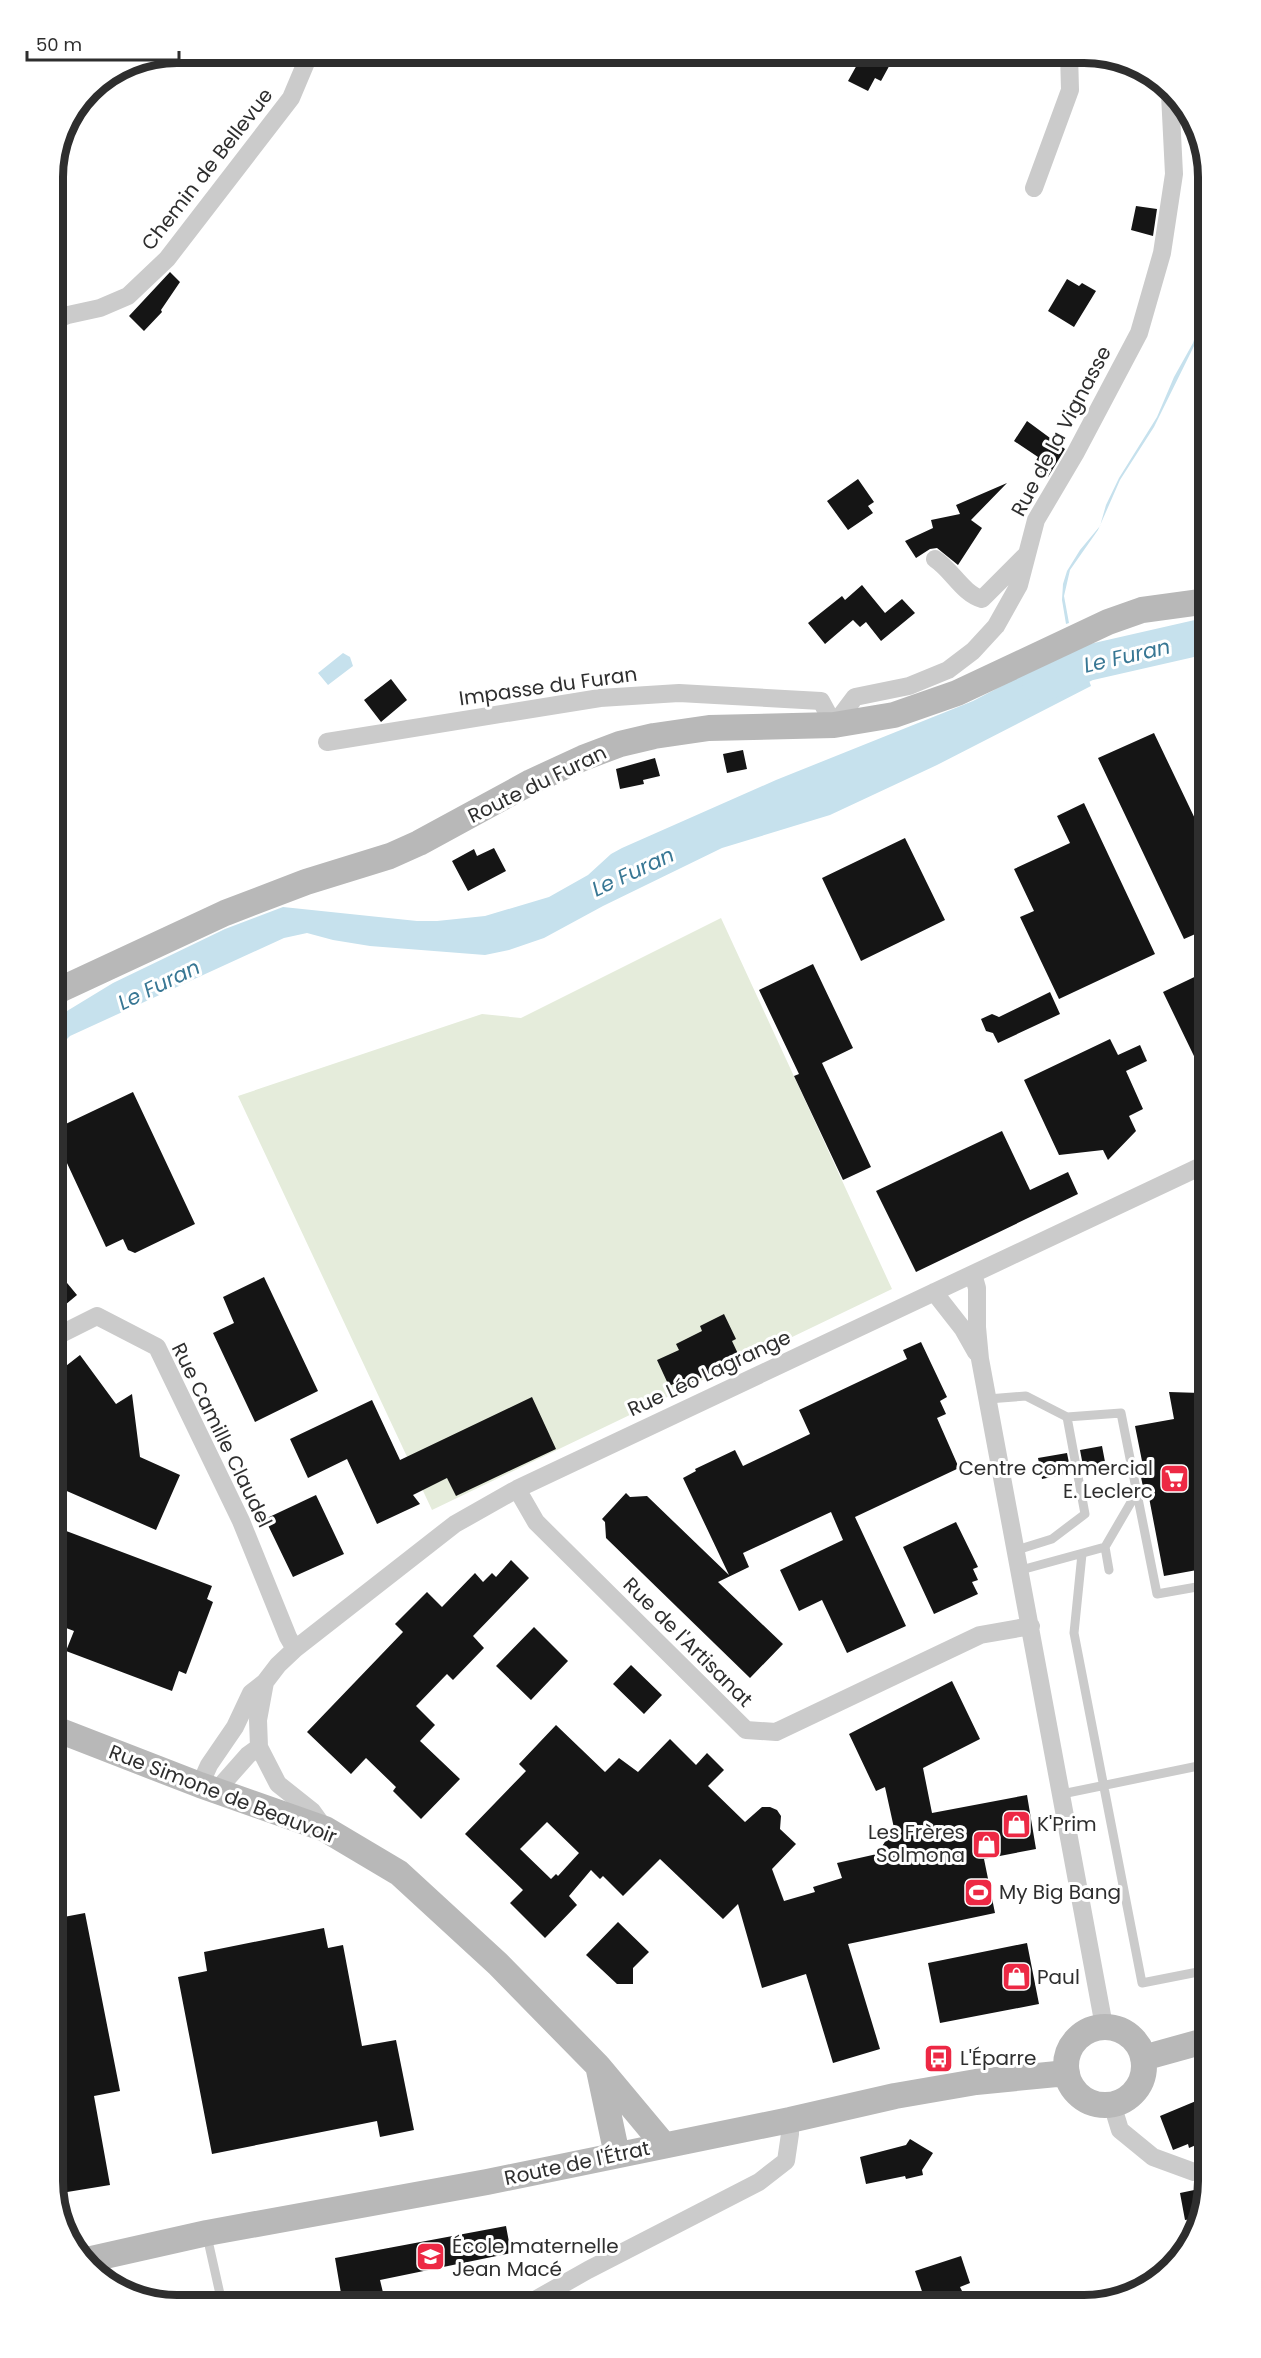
<svg xmlns="http://www.w3.org/2000/svg" width="1261" height="2358" viewBox="0 0 1261 2358" font-family="Poppins,sans-serif">
<style>
.green{fill:#e5ecdb}
.water{fill:#c6e1ed}
.lines{fill:none;stroke-linecap:round;stroke-linejoin:round}
.river{stroke:#c6e1ed;stroke-width:36}
.building{fill:#151515;fill-rule:evenodd}
.lane{stroke:#cbcbcb;stroke-width:9}
.street{stroke:#cbcbcb;stroke-width:18}
.secondary{stroke:#b8b8b8;stroke-width:26}
.labels{text-anchor:middle;stroke-width:6;stroke-linejoin:round;paint-order:stroke}
.street-label{font-size:20px;fill:#2e2e2e;stroke:#fff}
.poi-label{font-size:20px;fill:#2e2e2e;stroke:#fff;text-anchor:start}
.water-label{font-size:21px;font-style:italic;fill:#387794;stroke:#fff}
.rim{fill:none;stroke:#2e2e2e;stroke-width:8}
</style>
<rect width="100%" height="100%" fill="#fff"/>
<path class="green" d="M721 918 892 1289 432 1510 238 1096 482 1014 521 1018Z"/>
<path class="water" d="M1208 294V300L1194 346 1154 427 1120 480 1098 530 1070 570 1064 596 1069 623 1066 624 1062 600 1063 584 1067 571 1080 550 1100 526 1106 505 1119 478 1157 417 1174 377 1193 343Z
M1078 650 1091 686 937 765 830 815 722 848 603 906 544 938 509 950 485 955 370 946 333 940 307 933 284 938 70 1036 53 1053V1026L67 1011 113 983 225 929 283 907 417 921H437L485 916 549 897 588 875 611 854 622 848 776 780 973 701 1017 678Z
M343 653 350 657 353 666 328 685 318 673Z"/>
<g class="lines">
<path class="river" d="M1040 685 1087 663 1201 637 1208 638"/>
</g>
<path class="building" d="M868 53H881L893 59 881 81 875 78 868 91 848 81 858 63 862 65Z
M1136 206 1157 209 1153 236 1131 230Z
M170 272 180 282 161 310 162 312 144 331 129 316Z
M1067 279 1079 286 1082 283 1096 291 1074 327 1048 311Z
M1027 421 1065 449 1048 477 1033 466 1038 457 1014 441Z
M858 479 874 502 868 506 873 513 848 530 827 501Z
M1007 483 971 520 982 528 958 565 937 548 930 549 916 558 905 541 933 528 931 520 960 514 956 505Z
M862 585 885 613 902 599 915 613 881 641 866 622 860 627 853 620 825 644 808 623 842 596 845 600Z
M391 679 407 700 381 722 364 700Z
M1154 733 1209 848V928L1184 939 1098 758Z
M743 750 747 769 727 773 723 754Z
M655 758 660 776 643 780 644 784 620 789 616 769Z
M1084 803 1155 954 1059 999 1020 917 1034 911 1014 869 1070 843 1057 816Z
M905 838 945 920 861 961 822 878Z
M494 848 506 871 468 891 452 861 474 849 477 856Z
M813 964 853 1048 822 1063 871 1167 843 1180 794 1076 799 1074 759 990Z
M1209 970V993L1208 1085 1163 992Z
M1050 992 1060 1014 998 1043 993 1033 986 1031 981 1019 992 1014 999 1017Z
M1110 1039 1118 1055 1140 1045 1147 1061 1126 1071 1143 1109 1129 1116 1136 1131 1108 1160 1103 1150 1059 1155 1024 1080Z
M133 1092 195 1224 135 1253 128 1250 123 1239 106 1247 53 1133V1130Z
M1002 1131 1030 1190 1068 1172 1078 1194 916 1272 876 1191Z
M53 1266 77 1295 53 1315Z
M264 1277 318 1391 255 1422 213 1333 234 1323 223 1297Z
M724 1314 736 1339 732 1341 740 1358 689 1384 687 1378 669 1386 657 1360 679 1350 676 1344 702 1331 700 1326Z
M921 1342 947 1397 940 1401 946 1414 937 1418 959 1468 855 1517 906 1626 847 1653 822 1600 799 1611 780 1570 843 1540 831 1512 743 1553 749 1567 718 1582 783 1644 750 1678 606 1538 605 1522 602 1519 626 1493 630 1497 647 1496 729 1575 683 1478 696 1471 695 1469 735 1450 743 1466 810 1434 799 1410 907 1359 903 1350Z
M80 1355 116 1404 132 1394 140 1457 180 1475 156 1530 53 1485V1376Z
M1169 1392 1201 1393 1205 1413 1208 1412V1568L1164 1576 1147 1487H1143L1140 1472 1144 1471 1135 1426 1174 1419Z
M532 1397 556 1449 456 1496 447 1478 413 1495 420 1504 377 1524 347 1459 308 1478 290 1439 372 1400 400 1460Z
M1102 1446 1106 1467 1084 1471 1080 1450Z
M1067 1453 1071 1473 1042 1479 1038 1458Z
M316 1495 344 1554 293 1577 265 1519Z
M956 1522 978 1567 973 1569 978 1580 972 1582 978 1594 934 1614 903 1547Z
M53 1526 212 1586 207 1599 213 1602 186 1674 179 1671 172 1691 66 1651 74 1631 53 1623Z
M511 1560 529 1578 473 1636 484 1648 453 1680 447 1674 416 1706 435 1725 420 1741 460 1779 421 1819 393 1791 396 1787 366 1758 351 1774 307 1732 403 1632 395 1624 427 1592 442 1607 475 1573 483 1582 492 1573 496 1577Z
M534 1627 568 1661 531 1700 496 1666Z
M631 1665 662 1695 644 1714 613 1684Z
M952 1681 980 1739 923 1768 932 1813 1027 1795 1036 1849 984 1859 995 1913 848 1944 880 2049 833 2063 806 1974 762 1988 738 1904 723 1919 660 1859 623 1896 603 1876 600 1879 591 1870 569 1896 577 1905 545 1938 510 1903 523 1890 465 1834 526 1771 519 1764 556 1725 605 1772 619 1758 638 1772 670 1739 696 1765 707 1753 724 1770 708 1786 745 1822 762 1807H770L777 1810 781 1816 780 1829 796 1844 772 1869 784 1901 815 1892 813 1887 842 1878 837 1863 877 1854 894 1828 885 1787 876 1791 849 1734ZM547 1822 579 1853 558 1876 556 1874 551 1879 520 1849Z
M85 1913 120 2091 94 2096 110 2185 55 2194 52 2181 53 1919Z
M618 1922 649 1952 633 1968V1984H617L586 1955Z
M324 1928 328 1948 343 1945 362 2046 396 2040 414 2130 380 2137 377 2121 212 2154 178 1977 207 1971 204 1952Z
M1027 1943 1039 2004 940 2023 928 1963Z
M1208 2096V2140L1189 2148 1188 2144 1173 2150 1160 2116Z
M910 2139 933 2153 922 2170 923 2175 906 2179 905 2176 866 2184 860 2157 906 2145Z
M1199 2189 1202 2203 1198 2218 1185 2220 1180 2193Z
M506 2226 511 2253 380 2280 386 2305H343L335 2258Z
M961 2256 970 2283 960 2287 962 2291 926 2303 915 2271Z"/>
<g class="lines">
<path class="lane" d="M988 1399 1026 1396 1067 1417
M1017 1550 1052 1539 1085 1514 1067 1417 1121 1413 1157 1594 1208 1585
M1082 1554 1074 1633 1142 1983 1208 1970
M1021 1570 1105 1547
M1109 1570 1105 1547 1137 1492
M1062 1794 1208 1764
M207 2236 222 2303 220 2305"/>
<path class="street" d="M1034 188 1070 90 1069 53
M53 321 68 315 100 308 128 296 167 259 291 98 310 53
M935 559C952 570 963 594 982 599L1027 554
M327 742 600 698 679 693 821 701 834 725 855 697 909 686 948 670 973 651 996 626 1019 585 1036 520 1075 454 1139 333 1162 253 1174 174 1170 94
M973 1274 977 1288V1327L980 1359 1104 2026
M934 1292 963 1329 976 1352
M53 1338 97 1316 157 1347 241 1521 288 1637 295 1649
M517 1489 536 1522 746 1730 776 1732 980 1635 1031 1626
M265 1682 278 1665 295 1649 455 1524 517 1489 1208 1163
M200 1785 209 1765 235 1727 251 1693 265 1682 258 1720 259 1747 278 1784 312 1811 325 1829
M217 1790 248 1755 259 1747
M1112 2104 1120 2130 1153 2157 1194 2172 1208 2167
M526 2305 588 2270 759 2182 786 2161 790 2134V2120"/>
<path class="secondary" d="M53 993 225 913 306 882 390 856 419 843 531 782 583 758 620 744 654 736 709 728 834 725 894 715 957 693 1108 622 1142 610 1208 601
M53 1728 200 1785 325 1829 399 1873 498 1964 598 2066 664 2145
M1066 2066a39 39 0 1 1 78 0a39 39 0 1 1-78 0Z
M1143 2058 1208 2040
M599 2070 617 2155
M87 2260 207 2233 487 2182 790 2120 895 2096 976 2082 1067 2073"/>
</g>
<defs>
<symbol id="supermarket-square" viewBox="-11 -11 22 22"><rect x="-9" y="-9" width="18" height="18" rx="4" fill="#ed2844" stroke="#fff"/><path d="M-6-5.5h2.5l.6 2H6L4.5 2H-2.5L-4.4-4H-6ZM-1.5 3.2a1.3 1.3 0 1 0 .1 0ZM3 3.2a1.3 1.3 0 1 0 .1 0Z" fill="#fff"/></symbol>
<symbol id="shop-square" viewBox="-11 -11 22 22"><rect x="-9" y="-9" width="18" height="18" rx="4" fill="#ed2844" stroke="#fff"/><path d="M-5-2.5h2.3a2.7 3.5 0 0 1 5.4 0H5L5.5 6h-11ZM-1.5-2.5h3a1.5 2.3 0 0 0-3 0Z" fill="#fff"/></symbol>
<symbol id="stadium-square" viewBox="-11 -11 22 22"><rect x="-9" y="-9" width="18" height="18" rx="4" fill="#ed2844" stroke="#fff"/><path d="M0-5a6.5 5 0 1 0 0 10a6.5 5 0 1 0 0-10ZM-3.5-1.8h7v3.6h-7Z" fill="#fff"/></symbol>
<symbol id="bus-square" viewBox="-11 -11 22 22"><rect x="-9" y="-9" width="18" height="18" rx="4" fill="#ed2844" stroke="#fff"/><path d="M-5-6H5V4H4V6H2V4H-2V6H-4V4H-5ZM-3.5-4V0h7V-4ZM-3.5 1.2v1.5H-2V1.2ZM2 1.2v1.5H3.5V1.2Z" fill="#fff"/></symbol>
<symbol id="school-square" viewBox="-11 -11 22 22"><rect x="-9" y="-9" width="18" height="18" rx="4" fill="#ed2844" stroke="#fff"/><path d="M0-5L7-2L0 1L-7-2ZM-4 1L0 2.5L4 1V4Q0 6-4 4Z" fill="#fff"/></symbol>
</defs>
<g fill-rule="evenodd">
<use href="#supermarket-square" x="1158" y="1462" width="33" height="33"/>
<use href="#shop-square" x="1000" y="1808" width="33" height="33"/>
<use href="#shop-square" x="970" y="1828" width="33" height="33"/>
<use href="#stadium-square" x="962" y="1876" width="33" height="33"/>
<use href="#shop-square" x="1000" y="1960" width="33" height="33"/>
<use href="#bus-square" x="922" y="2042" width="33" height="33"/>
<use href="#school-square" x="414" y="2240" width="33" height="33"/>
</g>
<g class="labels">
<g class="street-label">
<text transform="translate(207 169) rotate(-52)" y="7">Chemin de Bellevue</text>
<text transform="translate(1061 431) rotate(-62)" y="7">Rue de la Vignasse</text>
<text transform="translate(548 686) rotate(-8)" y="7">Impasse du Furan</text>
<text transform="translate(537 784) rotate(-26)" y="7">Route du Furan</text>
<text transform="translate(709 1373) rotate(-25)" y="7">Rue Léo Lagrange</text>
<text transform="translate(222 1435) rotate(64)" y="7">Rue Camille Claudel</text>
<text transform="translate(688 1642) rotate(45)" y="7">Rue de l'Artisanat</text>
<text transform="translate(223 1794) rotate(21)" y="7">Rue Simone de Beauvoir</text>
<text transform="translate(577 2163) rotate(-12)" y="7">Route de l'Étrat</text>
</g>
<g class="poi-label">
<text x="1153" y="1475" text-anchor="end">Centre commercial<tspan x="1153" dy="23">E. Leclerc</tspan></text>
<text x="1037" y="1831">K'Prim</text>
<text x="965" y="1839" text-anchor="end">Les Frères<tspan x="965" dy="23">Solmona</tspan></text>
<text x="999" y="1899">My Big Bang</text>
<text x="1037" y="1984">Paul</text>
<text x="960" y="2065">L'Éparre</text>
<text x="452" y="2253">École maternelle<tspan x="452" dy="23">Jean Macé</tspan></text>
</g>
<g class="water-label">
<text transform="translate(1127 656) rotate(-13)" y="7">Le Furan</text>
<text transform="translate(633 872) rotate(-25)" y="7">Le Furan</text>
<text transform="translate(159 985) rotate(-26)" y="7">Le Furan</text>
</g>
</g>
<path d="M0 0H1261V2358H0ZM177 63H1084A114 114 0 0 1 1198 177V2181A114 114 0 0 1 1084 2295H177A114 114 0 0 1 63 2181V177A114 114 0 0 1 177 63Z" fill="#fff" fill-rule="evenodd"/>
<path class="rim" d="M177 63H1084A114 114 0 0 1 1198 177V2181A114 114 0 0 1 1084 2295H177A114 114 0 0 1 63 2181V177A114 114 0 0 1 177 63Z"/>
<path d="M27 51v9h152v-9" fill="none" stroke="#2e2e2e" stroke-width="3"/>
<text x="36" y="51" font-size="18" fill="#2e2e2e" stroke="#ffffff" stroke-width="4.5" paint-order="stroke">50 m</text>
</svg>
